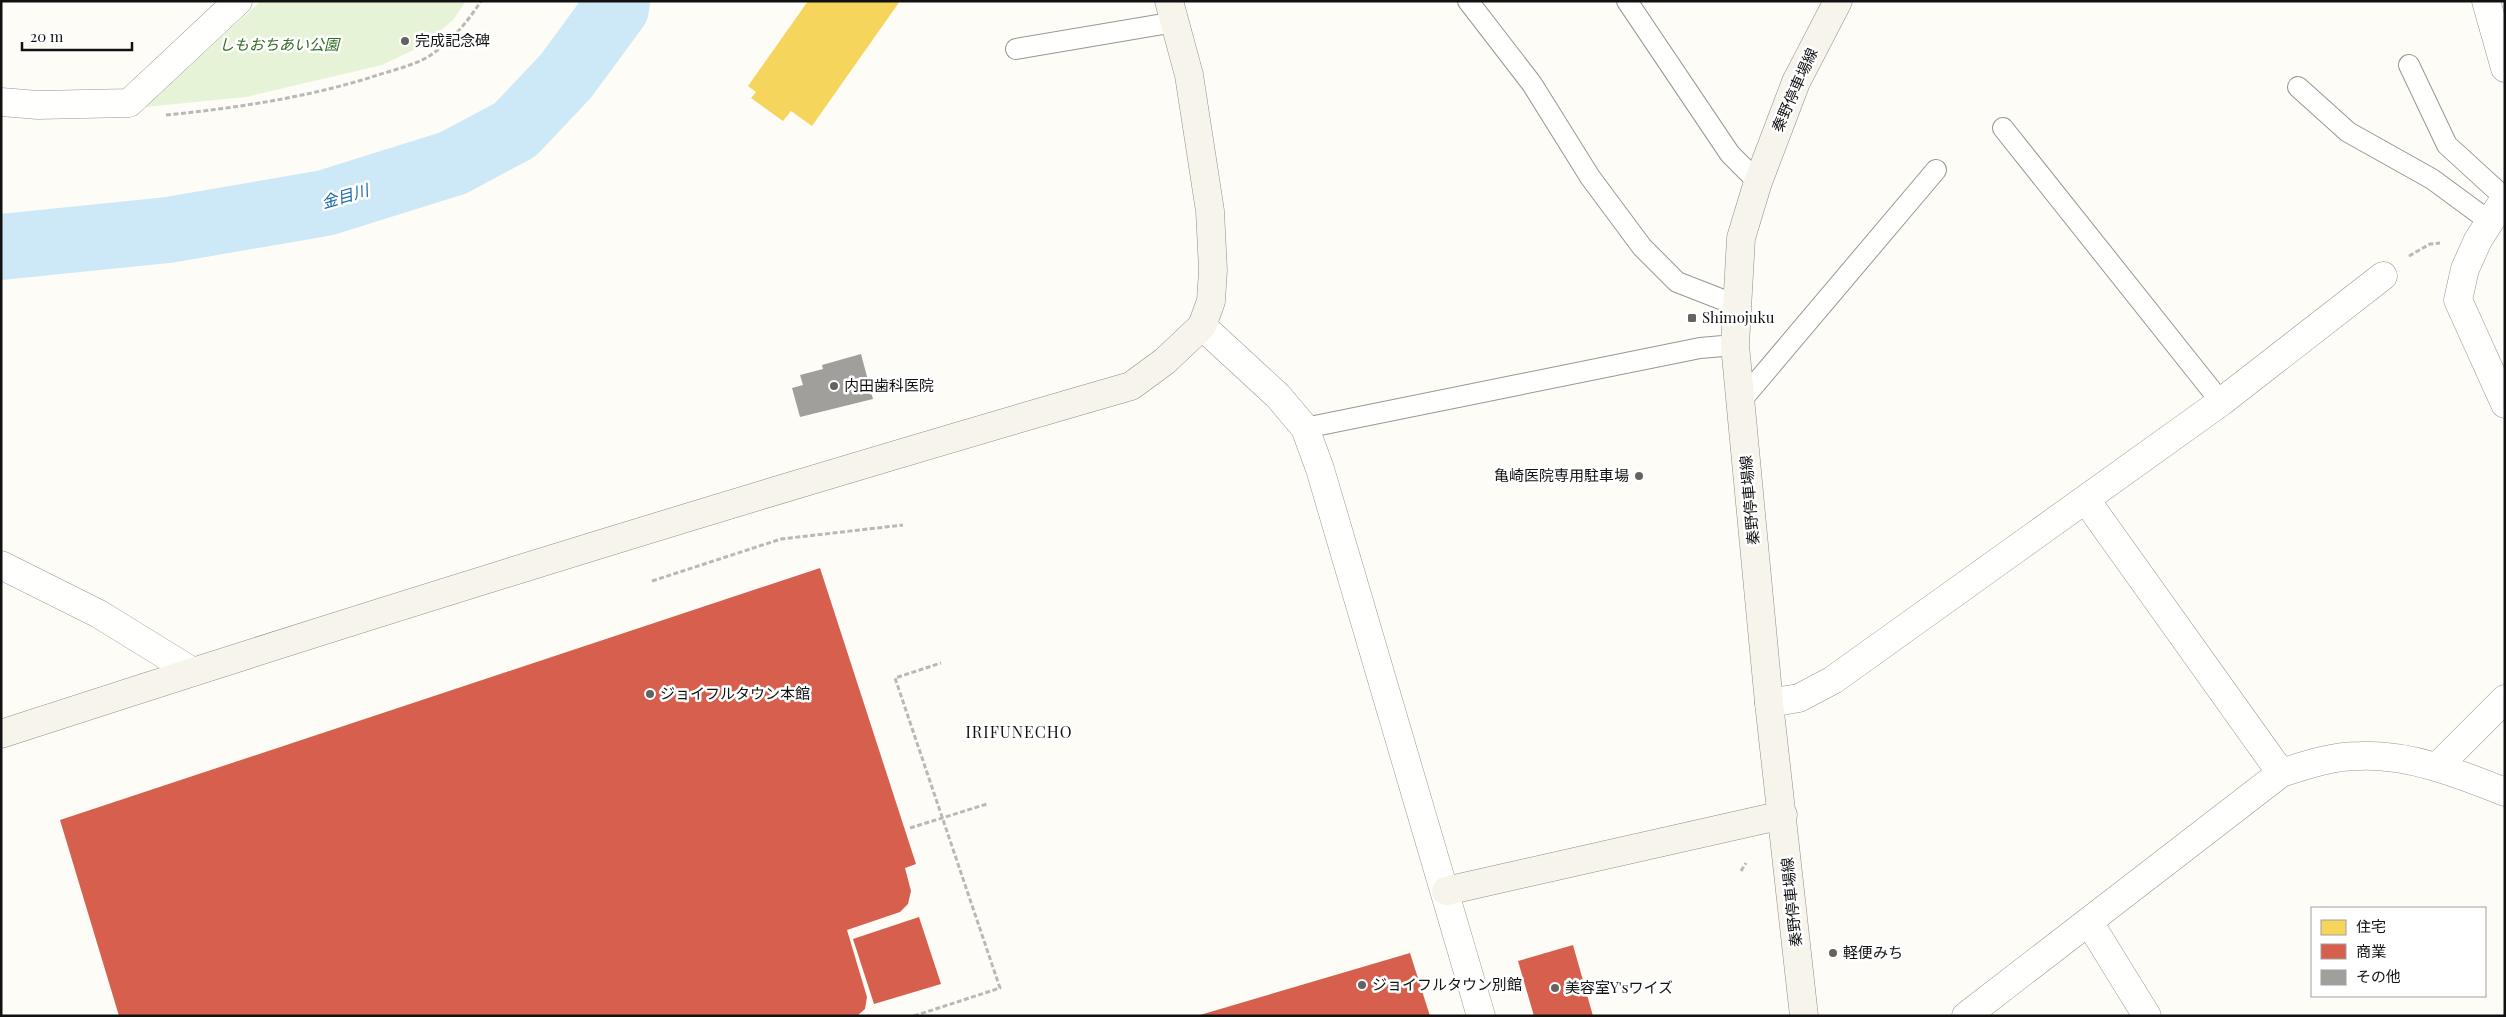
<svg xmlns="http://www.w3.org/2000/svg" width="2506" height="1017" viewBox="0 0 2506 1017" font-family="'Playfair Display','Noto Sans JP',serif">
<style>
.green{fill:#e7f3d7}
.homes{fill:#f6d55c}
.shops{fill:#d6604d}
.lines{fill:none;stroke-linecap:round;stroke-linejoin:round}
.river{stroke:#cde8f7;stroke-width:66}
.building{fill:#a19f9c}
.lane-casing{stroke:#979795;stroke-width:22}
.street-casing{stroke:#979795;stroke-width:29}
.secondary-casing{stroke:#8e8d8b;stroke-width:29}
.path{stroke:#b9b9b8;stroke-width:3;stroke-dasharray:5 2.5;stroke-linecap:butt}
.lane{stroke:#fffffe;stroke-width:20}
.street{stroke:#fffffe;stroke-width:28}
.secondary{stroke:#f6f4eb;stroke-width:28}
.poi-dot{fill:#646362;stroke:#fff;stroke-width:2}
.labels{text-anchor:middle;stroke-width:5;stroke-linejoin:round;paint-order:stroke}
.poi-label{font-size:15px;fill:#111;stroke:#fff;text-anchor:start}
.park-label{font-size:15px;font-style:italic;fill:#2f6b1f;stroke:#fff}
.street-label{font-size:15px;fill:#111;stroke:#fff}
.water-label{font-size:16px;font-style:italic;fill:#1768a6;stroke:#fff}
.neighbourhood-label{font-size:16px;letter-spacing:1px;fill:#111;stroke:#fff}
</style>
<rect width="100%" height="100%" fill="#fdfcf7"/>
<path class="green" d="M261 1H466L453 20 424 45 382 65 246 97 145 107Z"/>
<path class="homes" d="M808 1H900L812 126 791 111 783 121 751 98 756 92 748 86Z"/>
<path class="shops" d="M820 568 916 864 905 868 911 891 908 904 900 912 847 930 867 997 865 1009 857 1016H119L60 820Z
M919 917 941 984 874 1004 853 939Z
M1573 945 1593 1016H1534L1518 961Z
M1410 953 1430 1016H1200V1015Z"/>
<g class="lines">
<path class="river" d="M1 247 168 230 325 203 453 163 515 130 566 76 616 8 617 1"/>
</g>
<path class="building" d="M861 354 873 399 800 417 792 388 803 385 800 375 823 369 822 365Z"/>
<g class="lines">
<defs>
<path id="lane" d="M1468 1 1532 84 1590 177 1642 247 1677 282 1736 305
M1627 1 1730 154 1758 182
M1016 49 1175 22
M2409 65 2447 145 2505 198
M2298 87 2348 132 2432 179 2489 221
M2003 128 2221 402
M1740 402 1936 170
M1305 428 1700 348 1735 345"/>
<path id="street" d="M2486 1 2505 68
M1 102 38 105 129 103 238 1
M2505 198 2478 240 2465 269 2458 300 2505 404
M1202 326 1278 396 1305 428 1320 469 1481 1016
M2086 500 2281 773
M1 565 99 614 193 672
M1769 703 1799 698 1833 680 2221 402 2383 276
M2437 767 2505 699
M2089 922 2147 1016
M1966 1016 2281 773C2306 765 2332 756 2360 756 2409 754 2460 774 2505 792"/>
<path id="secondary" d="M1 734C376 612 753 495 1131 386L1165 361 1202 326 1211 301 1213 270 1210 211 1189 75 1169 1
M1446 891 1783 815
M1804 1016 1769 703 1735 345 1741 238 1758 182 1796 82 1838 1"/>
</defs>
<use href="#lane" class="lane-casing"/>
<use href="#street" class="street-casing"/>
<use href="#secondary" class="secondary-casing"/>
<path class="path" d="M166 115C236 108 304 98 372 77 389 71 409 67 426 58 449 44 467 23 481 1
M2409 256 2430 244 2440 243
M652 581 781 539 903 525
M910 828 987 804
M1741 871 1746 863
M914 1016 1000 988 895 678 941 663"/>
<use href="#lane" class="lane"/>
<use href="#street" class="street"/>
<use href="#secondary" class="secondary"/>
</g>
<g class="poi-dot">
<circle cx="405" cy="41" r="5"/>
<rect x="1687" y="313" width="10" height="10" rx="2.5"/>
<circle cx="834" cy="386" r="5"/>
<circle cx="1639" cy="476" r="5"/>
<circle cx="650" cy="694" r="5"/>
<circle cx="1833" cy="953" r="5"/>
<circle cx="1362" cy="985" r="5"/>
<circle cx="1555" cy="988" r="5"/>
</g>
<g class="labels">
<g class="poi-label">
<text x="415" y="46">完成記念碑</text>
<text x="1702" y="323">Shimojuku</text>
<text x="844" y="391">内田歯科医院</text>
<text x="1629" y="481" text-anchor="end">亀崎医院専用駐車場</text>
<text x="660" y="699">ジョイフルタウン本館</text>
<text x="1843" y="958">軽便みち</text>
<text x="1372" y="990">ジョイフルタウン別館</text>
<text x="1565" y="993">美容室Y'sワイズ</text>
</g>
<g class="park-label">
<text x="279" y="50">しもおちあい公園</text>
</g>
<g class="street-label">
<text transform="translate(1795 90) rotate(-66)" y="5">秦野停車場線</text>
<text transform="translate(1750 500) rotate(-95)" y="5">秦野停車場線</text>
<text transform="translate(1792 902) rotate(-96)" y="5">秦野停車場線</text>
</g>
<g class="water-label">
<text transform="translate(345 196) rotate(-16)" y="6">金目川</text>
</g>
<g class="neighbourhood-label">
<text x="1019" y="738">IRIFUNECHO</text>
</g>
</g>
<rect width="2506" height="1017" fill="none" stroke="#111111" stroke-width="5"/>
<rect x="2311" y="907" width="175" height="90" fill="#ffffff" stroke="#a0a0a0"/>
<rect x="2321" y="920" width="25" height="15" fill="#f6d55c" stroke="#a0a0a0"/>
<text x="2356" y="932" font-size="15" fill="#111111">住宅</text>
<rect x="2321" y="944" width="25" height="15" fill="#d6604d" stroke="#a0a0a0"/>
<text x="2356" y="957" font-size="15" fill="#111111">商業</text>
<rect x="2321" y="970" width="25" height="15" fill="#a19f9c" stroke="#a0a0a0"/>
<text x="2356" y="982" font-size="15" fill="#111111">その他</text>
<path d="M22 42v8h110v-8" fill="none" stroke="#111111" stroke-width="2.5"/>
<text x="30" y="42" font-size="15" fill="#111111" stroke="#ffffff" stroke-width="4" paint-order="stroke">20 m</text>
</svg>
